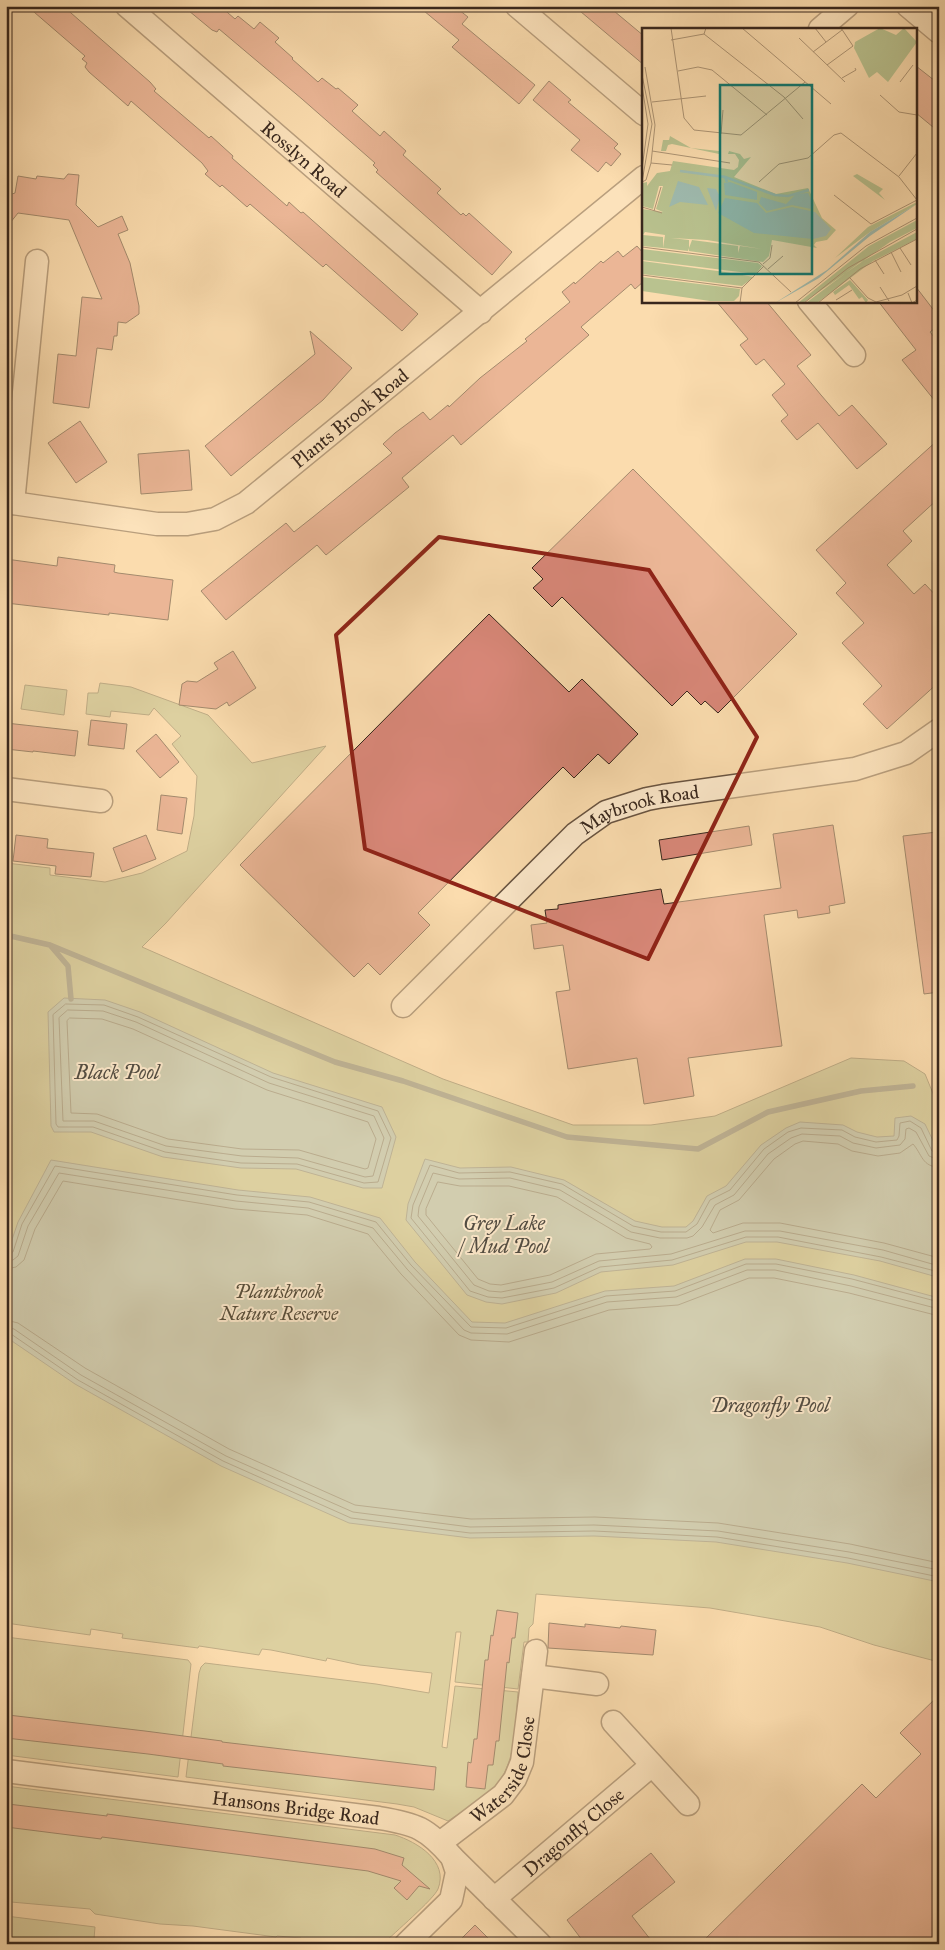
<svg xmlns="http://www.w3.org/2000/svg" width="945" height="1950" viewBox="0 0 945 1950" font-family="'IM FELL Great Primer',serif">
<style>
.green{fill:#b9c28f;stroke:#787456}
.water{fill:#9fbbaf;stroke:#768075}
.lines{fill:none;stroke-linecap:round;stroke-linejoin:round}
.shore{stroke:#6c7166;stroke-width:1}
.stream{stroke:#768075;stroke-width:5.5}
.building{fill:#d88778;stroke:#38271d}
.minor-casing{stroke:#695441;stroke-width:25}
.minor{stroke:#fce8ca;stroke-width:22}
.marked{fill:none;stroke:#8f2418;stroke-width:4;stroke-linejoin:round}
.labels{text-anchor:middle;stroke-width:4;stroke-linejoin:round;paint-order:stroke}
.street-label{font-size:19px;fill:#38271d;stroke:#fce8ca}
.park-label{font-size:19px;font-style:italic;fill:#584e3a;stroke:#fce8ca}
.water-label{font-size:20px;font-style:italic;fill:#524c42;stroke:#fce8ca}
.inset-river{fill:none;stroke:#9fbbaf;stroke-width:2.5}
.inset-road{fill:none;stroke:#ad9474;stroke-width:1}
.view{fill:#0f766e;fill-opacity:0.15;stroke:#0f766e;stroke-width:2.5}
.inset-edge{fill:none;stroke:#38271d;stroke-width:2.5}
</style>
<rect width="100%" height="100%" fill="#fbdcae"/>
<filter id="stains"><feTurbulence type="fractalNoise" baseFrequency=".004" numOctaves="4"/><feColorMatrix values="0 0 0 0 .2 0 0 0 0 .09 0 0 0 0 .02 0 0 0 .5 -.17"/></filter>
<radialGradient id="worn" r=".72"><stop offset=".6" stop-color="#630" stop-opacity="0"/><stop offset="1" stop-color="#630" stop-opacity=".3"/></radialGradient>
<path class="green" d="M100 683 131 687 208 715 252 763 326 746 166 923 142 947 443 1079 573 1125H651L715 1116 851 1058 904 1061 925 1074 939 1108V1662L874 1645 820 1627 710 1608 536 1594 533 1624 529 1628 528 1642H524L518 1689 455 1682 461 1632H456L442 1747 447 1748 455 1686 518 1692C515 1725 517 1764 493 1789 481 1802 462 1811 448 1821L414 1807 397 1804 186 1777 199 1673 201 1667 205 1663 376 1684 429 1693 432 1673 360 1665 327 1658 326 1661 271 1650 262 1649 259 1655 199 1646 198 1648 122 1638 123 1634 91 1629 90 1635 6 1623V863L50 868V875L105 882 142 873 187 851 194 816 197 776 172 744 181 736 154 708 149 715 111 711 110 717 86 714 88 693H98Z
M25 685 67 690 64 715 21 709Z
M6 1637 188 1660 191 1664 178 1777 6 1755Z
M6 1786 395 1835C417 1842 449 1861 438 1889 434 1899 393 1934 383 1944H330L317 1939 316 1942 303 1941 301 1938 277 1936 276 1937 193 1926 160 1924 95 1914 90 1909 11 1902V1898L6 1897Z
M6 1916 95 1927 94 1939 139 1944H6Z"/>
<path class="water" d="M64 998 105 1000 140 1012 273 1073 382 1107 396 1137 382 1188H363L296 1169 241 1168 163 1157 91 1132H54L51 1126 48 1012Z
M911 1116 925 1124 939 1153V1276L937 1277 880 1261 777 1242H746L673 1265 601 1272 556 1293 502 1304 486 1302 467 1295 406 1220 408 1204 425 1159 460 1168 511 1167 564 1180 635 1221 662 1227H686L693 1221 707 1196 726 1186 761 1145 786 1128 800 1122 843 1125 857 1132 877 1137 894 1136 895 1118Z
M51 1160 238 1190 310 1197 380 1218 415 1262 472 1322 505 1323 605 1291 674 1286 745 1259H776L854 1275 939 1298V1582L847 1563 716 1542 594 1536 470 1538 349 1523 221 1466 75 1384 6 1337V1257L18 1222Z"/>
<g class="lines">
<path class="shore" d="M66 1004 104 1005 138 1017 271 1077 378 1111 391 1138 378 1182 364 1183 297 1164 241 1163 165 1152 93 1127H58L56 1124 53 1015Z
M68 1010 103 1011 136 1022 269 1083 374 1116 384 1138 373 1176 365 1177 298 1158 242 1156 166 1146 94 1121H63L59 1018Z
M70 1018 102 1019 133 1029 267 1090 368 1122 376 1139 368 1168 365 1169 299 1150 242 1149 168 1139 97 1114 71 1113 67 1021Z
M939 1154 932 1151 921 1128 910 1121 900 1123 899 1136 897 1140 876 1142 855 1137 842 1130 801 1128 788 1132 764 1149 730 1190 710 1200 697 1224 686 1232H661L633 1226 562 1184 510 1172 459 1173 430 1165 413 1205 411 1218 470 1291 488 1297 502 1298 554 1288 600 1267 672 1260 746 1237H778L881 1257 939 1272
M939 1160 929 1156 916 1132 909 1128 906 1129 905 1139 900 1145 876 1148 853 1143 840 1136 802 1134 791 1138 768 1154 734 1195 715 1205 702 1227 693 1236 687 1238H660L631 1232 560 1190 510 1178 459 1179 433 1173 419 1207 418 1216 474 1285 489 1291 501 1292 552 1282 599 1261 671 1254 745 1231H780L883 1250 939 1266
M939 1167C922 1167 922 1154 913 1144L900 1153 878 1156 852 1151 838 1144 803 1141 795 1144 774 1159 739 1200 720 1210 710 1230 713 1233 743 1223H780L884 1243 939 1258
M438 1182 460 1186H509L557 1197 626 1238 650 1244 652 1247 650 1249 596 1254 550 1275 501 1285 490 1284 478 1279 426 1215V1209Z
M6 1255 13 1252 22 1224 55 1166 237 1195 309 1202 376 1222 411 1265 471 1327 506 1328 606 1296 675 1291 746 1264H776L852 1279 939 1302
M6 1261 13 1260 18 1256 28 1226 59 1173 236 1201 308 1208 373 1228 407 1269 464 1330 471 1333 507 1334 607 1302 676 1297 747 1270H775L851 1286 939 1309
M6 1269 16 1267 24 1260 35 1229 63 1181 235 1209 307 1215 368 1234 401 1274 459 1335 471 1340 509 1342 609 1310 678 1305 749 1278H774L849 1293 939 1316
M6 1320 18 1323 85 1368 229 1449 355 1505 471 1519 595 1517 718 1523 850 1544 939 1563
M6 1327 14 1329 81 1375 226 1456 353 1512 470 1527 594 1525 718 1531 849 1552 939 1570
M6 1333 11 1334 78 1380 223 1461 351 1518 470 1533 594 1531 717 1537 848 1558 939 1577"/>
<path class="stream" d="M6 935 50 945 68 966 71 999
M50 945 335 1062 403 1081 567 1137 698 1149 768 1112 861 1091 913 1086"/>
</g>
<path class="building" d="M27 6H63L150 82 156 89 154 91 209 138 211 136 233 156 232 158 287 206 289 202 301 213 303 212 418 314 402 331 326 264 323 267 250 204 247 207 222 185 220 187 205 174 208 171 202 163 131 101 128 106 89 72 85 67 87 63 82 59 85 56Z
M183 6H220L235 19 238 16 254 29 260 22 279 38 275 42 293 58 292 59 318 82 322 78 336 89 338 88 358 105 352 111 380 136 384 131 406 151 403 155 441 189 437 193 461 215 463 213 466 216 469 213 512 252 492 275 376 172 378 170 373 165 375 163 302 99 219 29 217 32 212 30Z
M418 6H454L468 17 462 24 535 85 519 104 452 47 459 40Z
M574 6H608L644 36V65Z
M916 66 939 84V132L916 113Z
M549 81 571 100 568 102 618 144 614 148 621 154 611 166 606 162 598 172 571 150 580 140 533 100Z
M68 174 79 175 76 205 98 227 122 216 128 230 118 234 130 263 139 306V314L126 323 118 322 117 336H114L112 350 97 348 89 408 53 403 58 354 76 356 82 297 102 299 69 220 18 213 6 228V196L15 193 18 176 36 179 37 176 64 179Z
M637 246 644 254V281L635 289 631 284 581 327 589 335 461 445 453 435 402 478 409 487 326 555 317 545 226 620 201 591 286 523 294 532 313 517 392 453 383 444 395 433 423 412 430 420 448 405 449 407 480 378 527 341 525 339 570 302 562 292 574 282 575 284 601 261 603 263 618 251 623 257Z
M916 287 939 317V325L930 332 939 343V406L902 360 916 350 878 301H916Z
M716 301H766L811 355 797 366 821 395 839 416 852 405 887 444 857 469 818 423 797 440 781 421 788 415 772 395 785 384 764 359 756 365 740 345 748 339Z
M310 331 352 368 323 400 231 476 205 446 315 354Z
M80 421 107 462 76 483 48 443Z
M939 439V498L903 531 912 541 887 565 914 594 925 584 939 599V682L887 729 863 704 882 686 842 643 864 623 836 593 846 583 816 550Z
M189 450 192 490 141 494 138 454Z
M633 469 797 634 718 713 705 701 701 705 687 691 672 706 562 597 552 607 533 588 543 579 532 568Z
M58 557 115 565 114 572 118 573 173 580 168 620 109 613V615L6 603V559L57 566Z
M489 614 569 692 582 679 638 734 609 764 598 754 574 778 563 767 418 913 430 925 380 975 368 963 354 977 240 865Z
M233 651 256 688 229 706 227 702 216 709 179 705 182 684 187 681 197 682 218 669 214 663Z
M91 720 127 724 124 749 88 745Z
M6 723 78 731 75 756 33 751V752L6 749Z
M156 734 179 762 160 778 136 751Z
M161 795 187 798 182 834 157 830Z
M833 825 845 903 829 906 830 913 798 918 797 910 764 915 782 1046 688 1058 694 1096 644 1104 637 1058 568 1069 556 992 570 990 563 945 534 949 531 925 547 923 545 910 558 909V905L661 889 664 904 781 888 773 834Z
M749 826 752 845 662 860 659 840Z
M937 832 939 848V992L924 994 903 836Z
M16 835 48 839 47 848 94 853 91 877 55 874 56 866 13 861Z
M146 835 156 859 122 872 113 848Z
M497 1610 518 1613 515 1638H512L509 1663 507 1662 499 1741H496L493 1765H488L485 1789 466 1787 468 1762 471 1763 474 1739H477L485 1660H488L491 1635 493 1636Z
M549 1623 585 1627V1624L620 1628 621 1626 656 1630 653 1655 548 1648Z
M939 1695V1944H700L862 1784 876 1798 921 1754 900 1733Z
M8 1715 145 1731 222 1741V1742L436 1767 434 1790 223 1766V1764L148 1754 6 1738Z
M8 1804 107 1816V1814L375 1849 404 1858 402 1865 430 1889 419 1886 407 1900 394 1888 401 1881 368 1871 102 1837 101 1839 6 1827Z
M651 1853 675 1882 632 1916 654 1944H585L567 1920Z
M475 1925 494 1944H456Z"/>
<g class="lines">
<defs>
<g id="minor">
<path id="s1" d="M127 6 481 312"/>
<path d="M517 6 644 114"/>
<path d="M908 6 939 32"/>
<path d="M820 29 847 6"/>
<path d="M809 301 854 355"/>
<path id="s2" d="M6 502 157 524H187L215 519 246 503 644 177"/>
<path d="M13 503 37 261"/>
<path d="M6 789 101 801"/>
<path id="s3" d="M403 1006 575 834 606 812 647 799 663 796 855 769 906 753 939 730"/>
<path d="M533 1676 597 1684"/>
<path d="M613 1722 688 1804"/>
<path id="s4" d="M6 1771 379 1818C416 1824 427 1828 452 1857L540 1944"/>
<path id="s5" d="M440 1843 503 1795 515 1779 522 1762 536 1651"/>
<path id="s6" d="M494 1899 652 1765"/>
<path d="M406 1944 451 1900 457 1872 452 1857"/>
</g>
</defs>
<use href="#minor" class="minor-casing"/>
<use href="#minor" class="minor"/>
</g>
<path d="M0 0H945V1950H0ZM439 537 649 570 757 737 648 959 365 849 336 635Z" fill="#fbdcae" fill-opacity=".55" fill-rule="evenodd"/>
<path class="marked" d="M439 537 649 570 757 737 648 959 365 849 336 635Z"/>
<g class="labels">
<g class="street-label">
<text dy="7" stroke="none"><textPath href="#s1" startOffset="234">Rosslyn Road</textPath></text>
<text dy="7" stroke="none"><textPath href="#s2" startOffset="380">Plants Brook Road</textPath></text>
<text dy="7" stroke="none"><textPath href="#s3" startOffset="314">Maybrook Road</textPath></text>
<text dy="7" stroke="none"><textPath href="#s5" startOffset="102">Waterside Close</textPath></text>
<text dy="7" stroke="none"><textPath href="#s4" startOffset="292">Hansons Bridge Road</textPath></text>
<text dy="7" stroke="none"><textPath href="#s6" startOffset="104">Dragonfly Close</textPath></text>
</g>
<g class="park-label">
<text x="279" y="1298">Plantsbrook<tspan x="279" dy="22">Nature Reserve</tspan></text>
</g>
<g class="water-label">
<text x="117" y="1079">Black Pool</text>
<text x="504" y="1230">Grey Lake<tspan x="504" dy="23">/ Mud Pool</tspan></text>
<text x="770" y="1412">Dragonfly Pool</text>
</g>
</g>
<g transform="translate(642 28)">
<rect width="275" height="275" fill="#fbdcae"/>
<path d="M238 0 254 7 262 0 275 14 246 54 235 44 227 50 212 20 213 14ZM28 108 49 120 77 123V126L30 116 26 117 24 123H19L21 112H27ZM87 123 98 126 102 131 109 129 92 149 134 166 166 160 180 190 194 202 185 212 174 214 172 217 175 220 130 212 127 228 121 234 47 223V220L46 223 21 220 23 207 3 204 1 207 21 209V220L0 218V181L21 184 14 181 21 158H17L11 181 0 178 1 155 5 154V158L15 145 28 143 31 133 92 142 96 139 97 132 93 126H86ZM29 210 65 212 120 221 98 218 96 225V218L50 212 47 220V212ZM215 146 241 161 237 165 243 172 211 148ZM273 175 275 176 228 204 193 230 226 199ZM275 192V200L248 214 161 275H156L227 218ZM275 204V211L231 233 175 275H164L217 235ZM0 221 116 235 120 238 114 246 0 232ZM0 233 83 244 112 249 100 258 0 246ZM0 249 98 261 97 268 92 273H68L0 263ZM208 252 226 272 224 275 220 269 217 271 207 257 193 267 191 264Z" fill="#b9c28f" fill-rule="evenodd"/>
<path d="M36 153 57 159 66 177 38 174 27 179ZM88 154 115 164V172L83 167 82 155ZM65 160 74 161 78 169 74 183ZM166 165 172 177 169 181 150 177 125 183 117 175 119 169 144 176 154 166ZM83 170 115 175 124 185 150 179 173 184 189 201 184 208 171 211 112 205 76 185ZM275 176 228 208 177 250 133 275 185 242 228 204Z" fill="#9fbbaf"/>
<path class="inset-river" d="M38 143 83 149 85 154M83 149 133 167 146 168 167 162"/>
<path class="inset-road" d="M29 0 42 90 52 102 99 107 163 54M100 0 189 76M173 0 184 14M62 6 142 69 161 91M157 10 203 54M29 12 62 6 64 0M171 24 200 2M185 37 211 18 199 0M36 43 56 39 70 42 125 87M0 47 10 96 0 154M200 50 214 42 213 40M258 54 271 37M238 67 257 84 275 87M10 74 64 68M79 106 81 82M10 123 88 135M9 135 30 137M0 141 6 96 0 58M257 148 275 125M0 154 4 152 9 135 13 97 3 39M117 154 137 136 166 130 192 107 199 105 257 149 275 172 229 196 192 167M0 179 20 185M12 183 19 159M0 219 117 234 149 264M258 220 269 237M249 224 259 244M233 232 242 246M121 236 128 230 130 217M126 241 141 228M0 247 100 260 122 238M208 250 226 270 234 274 260 267 275 258M238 259 247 273M266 265 270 275 275 272M194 272 210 262M98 275 100 260M153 275 224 218 275 190M162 275 206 240 275 201M176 275 218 241 275 211"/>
<path class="view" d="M78 57H170V246H78Z"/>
<rect width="275" height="275" class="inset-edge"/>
</g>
<rect width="945" height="1950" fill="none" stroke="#fbdcae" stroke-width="25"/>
<rect x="8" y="8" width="930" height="1935" fill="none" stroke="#38271d" stroke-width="2.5"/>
<rect x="12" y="12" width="920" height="1925" fill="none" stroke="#38271d"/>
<rect width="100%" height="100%" filter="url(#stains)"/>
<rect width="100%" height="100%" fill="url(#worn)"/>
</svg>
